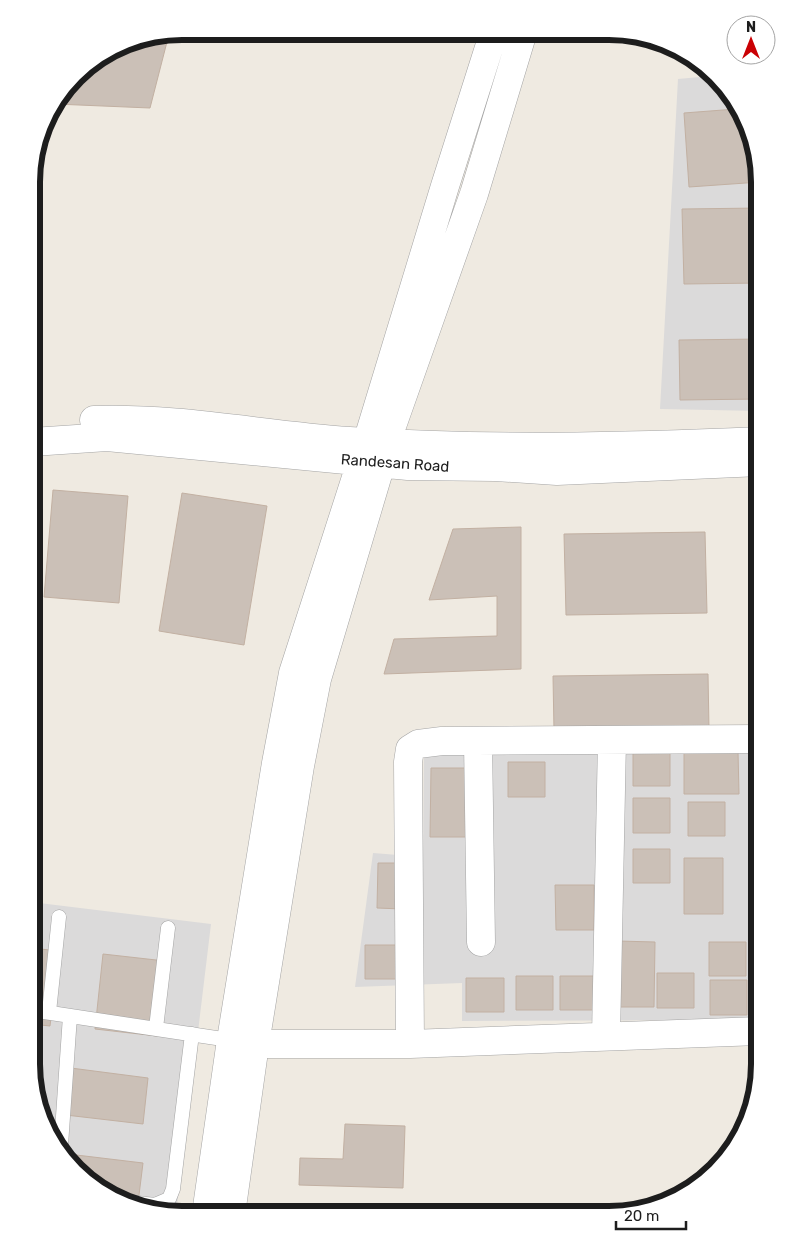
<svg xmlns="http://www.w3.org/2000/svg" width="791" height="1246" viewBox="0 0 791 1246" font-family="Rubik,sans-serif">
<style>
.residential{fill:#dbdada}
.building{fill:#cbc0b7;stroke:#c2b0a2}
.lines{fill:none;stroke-linecap:round;stroke-linejoin:round}
.service-casing{stroke:#a4a4a4;stroke-width:15}
.minor-casing{stroke:#a4a4a4;stroke-width:29}
.tertiary-casing{stroke:#a4a4a4;stroke-width:29}
.service{stroke:#fff;stroke-width:14}
.minor{stroke:#fff;stroke-width:28}
.tertiary{stroke:#fff;stroke-width:28}
.labels{text-anchor:middle;stroke-width:4;stroke-linejoin:round;paint-order:stroke}
.street-label{font-size:15px;fill:#1d1d1d;stroke:#fff}
.rim{fill:none;stroke:#1d1d1d;stroke-width:6}
</style>
<rect width="100%" height="100%" fill="#efeae1"/>
<path class="residential" d="M711 76 748 125 760 182V411L660 409 678 79Z
M760 748 759 1020 462 1021V983L355 987 373 853 423 857 424 751Z
M31 902 211 924 176 1214 163 1213 91 1184 43 1121 31 1064Z"/>
<path class="building" d="M169 34 150 108 55 104 82 69 125 43Z
M736 109 748 125 760 182 689 187 684 113Z
M760 208V283L684 284 682 209Z
M760 339V399L680 400 679 340Z
M53 490 128 496 119 603 44 597Z
M182 493 267 506 244 645 159 631Z
M521 527V669L384 674 394 639 497 636V596L429 600 453 529Z
M705 532 707 613 566 615 564 534Z
M708 674 709 729 554 731 553 676Z
M633 751H670V786H633Z
M684 751H738L739 794H684Z
M508 762H545V797H508Z
M431 768H468L467 837H430Z
M633 798H670V833H633Z
M688 802H725V836H688Z
M633 849H670V883H633Z
M684 858H723V914H684Z
M378 863H403L402 909 377 908Z
M555 885H594V930H556Z
M618 941 655 942 654 1007H617Z
M709 942H746V976H709Z
M365 945H402V979H365Z
M31 948 59 951 50 1026 31 1024Z
M103 954 165 961 157 1036 95 1029Z
M657 973H694V1008H657Z
M516 976H553V1010H516Z
M560 976H597V1010H560Z
M466 978H504V1012H466Z
M710 980H747V1015H710Z
M63 1067 148 1078 143 1124 57 1114Z
M345 1124 405 1126 403 1188 299 1185 300 1158 343 1159Z
M68 1154 143 1163 138 1203 91 1184Z"/>
<g class="lines">
<defs>
<path id="service" d="M31 1010 236 1041
M49 1012 59 917
M156 1028 168 928
M61 1145 70 1016
M137 1203 155 1205 169 1199 173 1189 192 1034"/>
<path id="minor" d="M478 741 481 942
M606 1036 612 740
M255 1044H410L759 1031
M410 1044 408 762 410 749 418 744 442 741 760 739"/>
<path id="tertiary" d="M94 420C179 417 264 435 349 441 486 450 623 447 760 441
M32 442 107 437 408 466 495 467 557 471 760 462
M206 1214 231 1040 276 763 293 673 361 462 445 186 494 32
M231 1214 255 1044 300 766 317 679 381 464 386 443 474 194 523 32"/>
</defs>
<use href="#service" class="service-casing"/>
<use href="#minor" class="minor-casing"/>
<use href="#tertiary" class="tertiary-casing"/>
<use href="#service" class="service"/>
<use href="#minor" class="minor"/>
<use href="#tertiary" class="tertiary"/>
</g>
<g class="labels">
<g class="street-label">
<text transform="translate(395 463) rotate(4)" y="5">Randesan Road</text>
</g>
</g>
<path d="M0 0H791V1246H0ZM182 40H609A142 142 0 0 1 751 182V1064A142 142 0 0 1 609 1206H182A142 142 0 0 1 40 1064V182A142 142 0 0 1 182 40Z" fill="#fff" fill-rule="evenodd"/>
<path class="rim" d="M182 40H609A142 142 0 0 1 751 182V1064A142 142 0 0 1 609 1206H182A142 142 0 0 1 40 1064V182A142 142 0 0 1 182 40Z"/>
<g transform="translate(751 40)"><circle r="24" fill="#ffffff" stroke="#a5a5a5"/>
<path d="M0-4L9 19L0 12L-9 19Z" fill="#ca0004"/>
<text y="-8" font-size="14" font-weight="bold" text-anchor="middle" fill="#1d1d1d">N</text>
</g>
<path d="M616 1221v8h70v-8" fill="none" stroke="#1d1d1d" stroke-width="2.5"/>
<text x="624" y="1221" font-size="15" fill="#1d1d1d" stroke="#ffffff" stroke-width="4" paint-order="stroke">20 m</text>
</svg>
